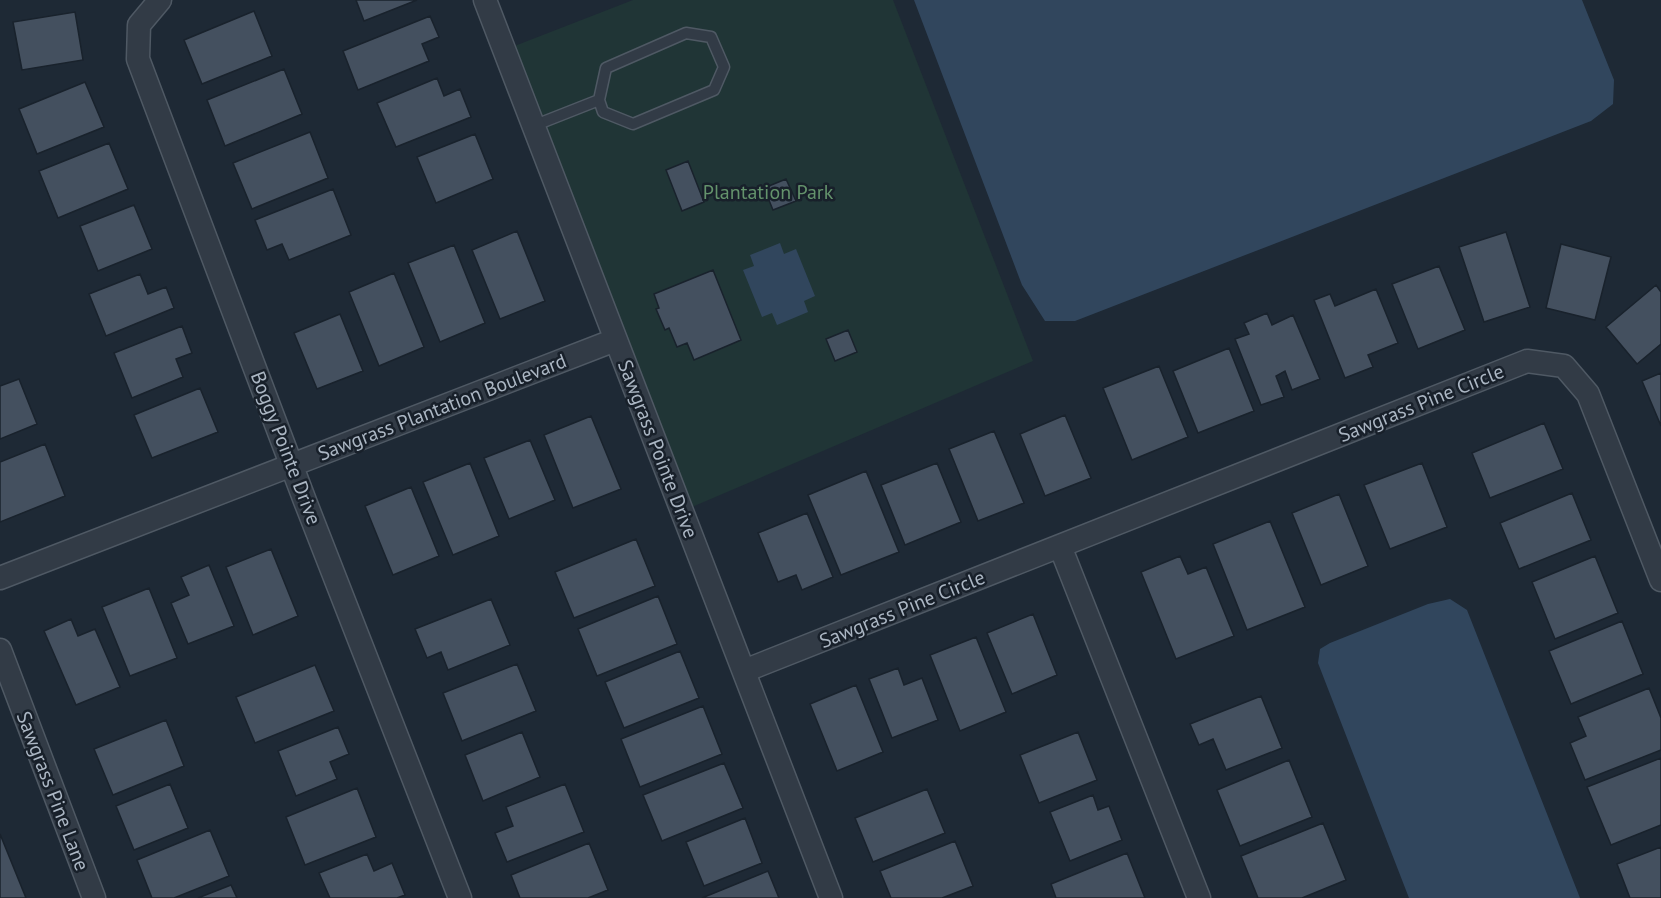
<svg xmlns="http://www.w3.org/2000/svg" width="1661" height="898" viewBox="0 0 1661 898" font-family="'PT Sans',sans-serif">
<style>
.green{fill:#203536}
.water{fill:#31465d}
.building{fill:#44505f;stroke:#19222c;stroke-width:1.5}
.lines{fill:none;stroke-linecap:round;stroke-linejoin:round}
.service-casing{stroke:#4f5964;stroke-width:13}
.minor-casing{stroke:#4f5964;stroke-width:25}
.service{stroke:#323b46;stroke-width:10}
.minor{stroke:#323b46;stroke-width:22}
.labels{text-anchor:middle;stroke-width:5;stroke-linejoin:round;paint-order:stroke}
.park-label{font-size:20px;fill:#64936c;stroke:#18202a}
.street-label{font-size:20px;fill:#abb6c3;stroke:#18202a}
</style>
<rect width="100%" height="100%" fill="#1e2935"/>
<path class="green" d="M633 0H893L1033 361 692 507 512 47Z"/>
<path class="water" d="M914 0H1582L1614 80 1613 104 1591 121 1075 321H1045L1022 285Z
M780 243 784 254 796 249 815 296 804 301 808 312 777 325 772 313 762 317 743 270 754 266 750 255Z
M1450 599 1467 610 1580 898H1409L1318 663 1320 649 1330 643 1428 604Z"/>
<path class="building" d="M356 0H417L364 21Z
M254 11 272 56 202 84 184 40Z
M75 12 83 60 22 70 13 22Z
M430 16 439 37 422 44 429 61 358 90 343 51Z
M284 69 302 114 225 146 207 100Z
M437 78 444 96 460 89 471 117 396 147 377 103Z
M85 82 104 127 37 154 19 109Z
M310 132 328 178 252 209 233 163Z
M475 134 493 179 436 203 417 157Z
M109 143 128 189 58 218 39 171Z
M688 161 704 202 682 211 666 170Z
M786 179 796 201 773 210 764 188Z
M333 189 351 235 289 260 282 244 267 250 255 220Z
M134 205 152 249 98 271 80 226Z
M517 231 545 301 500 319 472 250Z
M1506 232 1530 307 1484 322 1459 247Z
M1561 244 1611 257 1595 320 1546 308Z
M454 245 485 323 440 342 408 263Z
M1439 266 1465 330 1418 349 1392 284Z
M713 270 741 340 694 360 687 343 677 347 669 328 665 330 656 309 659 308 654 294Z
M394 273 424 347 379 366 349 292Z
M140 274 148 294 166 287 174 308 106 336 89 294Z
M1656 285 1661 292V344L1637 364 1606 327Z
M1376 289 1398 343 1368 355 1373 367 1345 378 1314 300 1330 294 1335 306Z
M1267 313 1272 325 1293 315 1320 379 1292 390 1285 371 1276 376 1284 397 1261 405 1235 339 1249 334 1244 323Z
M340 314 363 371 317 389 294 333Z
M182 326 192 353 176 359 183 377 132 398 114 353Z
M848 330 857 352 835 361 826 339Z
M1229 348 1254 411 1198 433 1173 371Z
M1159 366 1188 437 1132 460 1103 388Z
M1661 373V426L1642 381Z
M19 379 37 424 0 439V386Z
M200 388 218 432 152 458 134 415Z
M1065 415 1091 478 1045 496 1020 434Z
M591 416 621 489 573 508 544 435Z
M1544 423 1563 469 1490 498 1472 453Z
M994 431 1024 503 978 521 949 449Z
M530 440 555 500 509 519 484 458Z
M45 444 65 496 0 522V462Z
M470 463 499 536 453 555 423 482Z
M937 463 961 522 905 545 881 485Z
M1422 463 1447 527 1390 549 1364 485Z
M866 471 899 552 841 575 808 495Z
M411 487 439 556 393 575 365 506Z
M1572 493 1591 540 1519 569 1500 523Z
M1339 494 1368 566 1321 585 1292 513Z
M807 513 833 577 802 590 796 575 778 582 758 533Z
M1270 521 1305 607 1247 630 1213 544Z
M636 539 655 586 574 618 555 572Z
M271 549 298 616 253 635 226 567Z
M1180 556 1188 574 1206 567 1234 636 1176 659 1141 572Z
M1595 556 1618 613 1555 639 1532 582Z
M209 565 234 626 188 644 171 603 189 595 181 577Z
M149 588 177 658 130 676 102 607Z
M658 596 677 644 597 676 578 629Z
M491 599 510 645 448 670 441 652 427 658 415 629Z
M1033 614 1057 675 1012 694 987 633Z
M71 619 78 636 95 629 120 687 76 705 44 631Z
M1622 621 1643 674 1571 704 1549 651Z
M976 637 1006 712 960 731 930 655Z
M680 651 699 698 624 728 605 682Z
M517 664 536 711 462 741 443 693Z
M315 665 334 711 255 743 236 697Z
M898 668 904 685 922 678 938 720 892 738 869 679Z
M856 685 883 752 837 771 810 704Z
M1649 688 1661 718V750L1585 780 1570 743 1586 736 1578 717Z
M1261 696 1282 748 1226 770 1213 739 1199 745 1190 724Z
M703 706 722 754 640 787 621 739Z
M166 720 184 766 113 795 94 749Z
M338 727 349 754 330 762 337 779 296 796 278 751Z
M522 732 540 777 483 801 465 755Z
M1078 732 1097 780 1039 803 1020 755Z
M1661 758V825L1611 845 1587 787Z
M1289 760 1312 817 1240 846 1217 790Z
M724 763 743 808 662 841 643 795Z
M170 784 188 828 134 850 116 806Z
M565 784 584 832 507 862 495 833 513 826 506 807Z
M357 788 376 837 305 865 286 817Z
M927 789 945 833 873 862 855 818Z
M1093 795 1098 810 1109 806 1122 840 1070 861 1050 812Z
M745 818 762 863 704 886 686 842Z
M1323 823 1346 880 1302 898H1258L1241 856Z
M210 830 229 876 174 898H152L137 860Z
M0 834 26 898H0Z
M955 841 973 886 942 898H891L880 871Z
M589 843 608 890 588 898H520L511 875Z
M1661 847V898H1630L1617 864Z
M1127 853 1145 898H1056L1051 884Z
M367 854 374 871 392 863 405 895 397 898H330L319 873Z
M768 871 779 898H702Z
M231 885 237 898H198Z"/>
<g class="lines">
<defs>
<path id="service" d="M533 126 599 100 606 68 686 33 711 37 724 67 714 90 633 124 603 112 599 100"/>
<path id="minor" d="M160 0 139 25 138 59 305 501 460 898
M485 0 831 898
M1060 546 1199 898
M0 578 615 340
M0 650 94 898
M744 671 1527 361 1564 366 1588 394 1661 580"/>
</defs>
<use href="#service" class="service-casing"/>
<use href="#minor" class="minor-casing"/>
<use href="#service" class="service"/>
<use href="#minor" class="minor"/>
</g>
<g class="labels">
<g class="park-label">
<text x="768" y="199">Plantation Park</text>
</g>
<g class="street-label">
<text transform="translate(1421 403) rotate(-22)" y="7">Sawgrass Pine Circle</text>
<text transform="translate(442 407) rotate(-21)" y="7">Sawgrass Plantation Boulevard</text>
<text transform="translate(286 448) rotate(69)" y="7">Boggy Pointe Drive</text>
<text transform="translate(658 449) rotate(69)" y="7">Sawgrass Pointe Drive</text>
<text transform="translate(902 609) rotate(-22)" y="7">Sawgrass Pine Circle</text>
<text transform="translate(53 791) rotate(69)" y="7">Sawgrass Pine Lane</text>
</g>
</g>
</svg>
